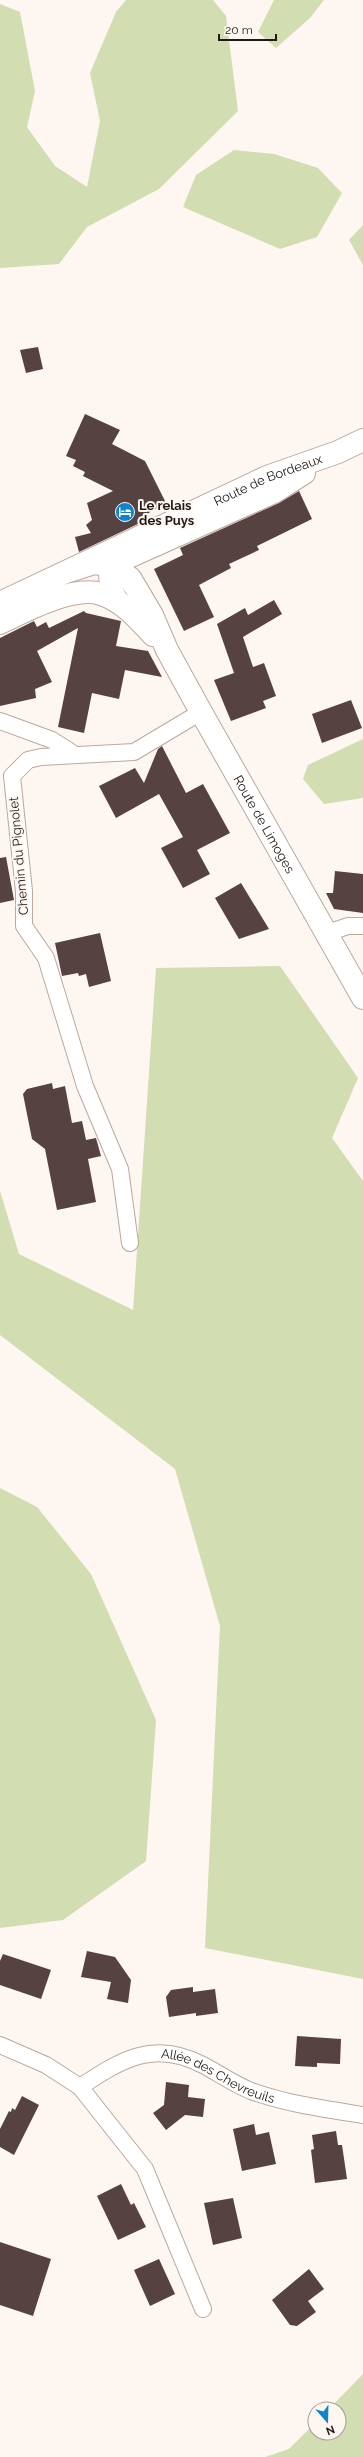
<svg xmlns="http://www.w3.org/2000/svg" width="363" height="2457" viewBox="0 0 363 2457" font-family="Raleway,sans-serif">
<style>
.green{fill:#d2ddb2}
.building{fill:#564241}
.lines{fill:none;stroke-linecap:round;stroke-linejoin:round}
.street-casing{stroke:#bca89c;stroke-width:18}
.primary-casing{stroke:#bca89c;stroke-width:24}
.street{stroke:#fff;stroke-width:16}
.primary{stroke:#fff;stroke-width:22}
.labels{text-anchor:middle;stroke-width:4;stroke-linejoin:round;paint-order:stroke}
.street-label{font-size:13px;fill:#201915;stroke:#fef6f1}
.poi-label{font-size:13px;font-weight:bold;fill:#201915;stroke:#fef6f1;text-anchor:start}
</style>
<rect width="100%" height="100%" fill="#fef6f1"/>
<path class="green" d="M126 0H213L226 16 238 111 159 189 87 227 59 264 0 268V4L20 12 35 91 27 127 55 166 87 187 100 121 90 73 116 12Z
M274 0H324L310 18 276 48 258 32Z
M234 150 274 154 318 168 342 193 317 237 280 249 183 207 196 175Z
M363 225V265L349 240Z
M363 739V798L324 804 303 779 308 765Z
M280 966 358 1078 332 1138 363 1181V1979L205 1948 220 1626 175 1469 0 1335V1191L19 1254 133 1310 156 968Z
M0 1488 37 1507 91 1574 156 1720 146 1861 63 1920 0 1928Z
M363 2374V2457H265L289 2449 315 2423V2433H339V2409H329Z"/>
<path class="building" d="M38 347 43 369 26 373 20 350Z
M85 414 120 430 112 444 145 461 166 503 140 518 142 522 79 552 75 537 91 533 86 525 92 520 87 503 113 491 83 476 85 472 73 466 76 460 66 456Z
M299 491 312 519 257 546 259 550 229 564 231 568 199 585 214 617 184 631 154 569 183 555 180 548 279 503Z
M274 600 282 614 243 637 253 667 264 663 276 696 263 701 266 708 231 721 214 680 234 673 217 624 245 608 248 615Z
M84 611 86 613 121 621 116 646 148 651 162 677 125 670 119 699 92 693 84 733 58 727 78 628 37 651 52 682 35 689 36 698 0 706V638L34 621 37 627 46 622 49 628Z
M351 700 362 728 322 743 312 714Z
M162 746 186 793 203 784 230 833 197 850 210 874 183 888 161 848 183 837 159 794 116 818 99 786 135 768 144 783 158 749Z
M6 857 14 900 0 903V858Z
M335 871 363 874V913L334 909 326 893H333Z
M241 883 269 929 239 939 215 898Z
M100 933 111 981 89 987 86 974 79 976 78 973 62 976 55 943Z
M52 1083 53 1089 65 1086 72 1123 82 1121 86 1140 96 1138 101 1156 88 1159 96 1202 57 1210 45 1149 32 1139 23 1094 27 1089Z
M87 1951 115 1957 131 1980 128 2003 107 1999 111 1982 81 1977Z
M3 1954 51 1970 41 1999 0 1985V1961Z
M193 1987V1992L215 1989 218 2013 196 2016V2013L169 2017 166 1997 171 1990Z
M297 2036 341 2039 340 2064 317 2063V2067L295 2066Z
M166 2082 189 2085 188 2097 205 2099 203 2117 185 2115 166 2130 153 2113 164 2105Z
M22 2096 39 2105 14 2155 0 2147V2129L9 2111 11 2112 12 2108 15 2110Z
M254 2124 256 2135 269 2132 276 2164 242 2171 233 2129Z
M336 2131 338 2145H342L347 2179 315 2183 311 2150 314 2149 312 2135Z
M121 2184 131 2205 134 2203 146 2227 118 2240 97 2196Z
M233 2198 242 2238 213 2245 204 2203Z
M0 2242 51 2259 33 2316 0 2305Z
M159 2259 175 2294 150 2306 134 2270Z
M309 2269 324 2289 308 2301 316 2312 297 2326 290 2325 272 2300Z"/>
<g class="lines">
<defs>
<g id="street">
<path d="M0 721 52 740 74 754"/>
<path d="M327 933 348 926H363"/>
<path d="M130 1243 120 1169 85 1086 46 958 24 926V891L12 776 28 760 41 757 134 752 201 712"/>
<path d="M0 2045 46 2065 80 2087 145 2169 203 2309"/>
<path id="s1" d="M80 2087C121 2060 153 2039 203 2065 218 2073 234 2084 251 2091 287 2104 325 2109 363 2115"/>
</g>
<g id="primary">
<path d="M113 564 274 492 304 473"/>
<path id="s2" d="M69 571 94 563 111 565 130 578 152 615 167 650 201 712 363 998"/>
<path d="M117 601C110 589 109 578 111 565L121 556"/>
<path id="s3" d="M0 603 267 477 338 452 363 440"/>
<path d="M0 623C24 611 74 585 101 594 123 601 138 619 153 635"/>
</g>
</defs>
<use href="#street" class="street-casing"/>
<use href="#primary" class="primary-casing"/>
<use href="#street" class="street"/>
<use href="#primary" class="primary"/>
</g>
<defs>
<symbol id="hotel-disc" viewBox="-11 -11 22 22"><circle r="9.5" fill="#0f83cb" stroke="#fef6f1"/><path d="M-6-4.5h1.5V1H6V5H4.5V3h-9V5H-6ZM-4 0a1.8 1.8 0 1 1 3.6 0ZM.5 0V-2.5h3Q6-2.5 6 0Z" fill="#fff"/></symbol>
</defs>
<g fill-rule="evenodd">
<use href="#hotel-disc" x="114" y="501" width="22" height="22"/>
</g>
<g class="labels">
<g class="street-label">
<text dy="5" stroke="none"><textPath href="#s3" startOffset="295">Route de Bordeaux</textPath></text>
<text dy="5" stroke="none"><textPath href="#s2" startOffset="347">Route de Limoges</textPath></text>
<text transform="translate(18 856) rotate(-95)" y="5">Chemin du Pignolet</text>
<text dy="5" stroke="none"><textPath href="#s1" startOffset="151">Allée des Chevreuils</textPath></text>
</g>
<g class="poi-label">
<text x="139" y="510">Le relais<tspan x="139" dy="15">des Puys</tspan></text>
</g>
</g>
<g transform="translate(327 2421) rotate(160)"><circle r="19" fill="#fef6f1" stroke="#a59e99"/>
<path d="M0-3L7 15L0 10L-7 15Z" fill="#0f83cb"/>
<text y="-6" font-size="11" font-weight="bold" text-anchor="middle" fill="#201915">N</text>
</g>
<path d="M219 34v6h57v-6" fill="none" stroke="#201915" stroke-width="2"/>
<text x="225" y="34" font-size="12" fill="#201915" stroke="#fef6f1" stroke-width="3" paint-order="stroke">20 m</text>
</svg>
